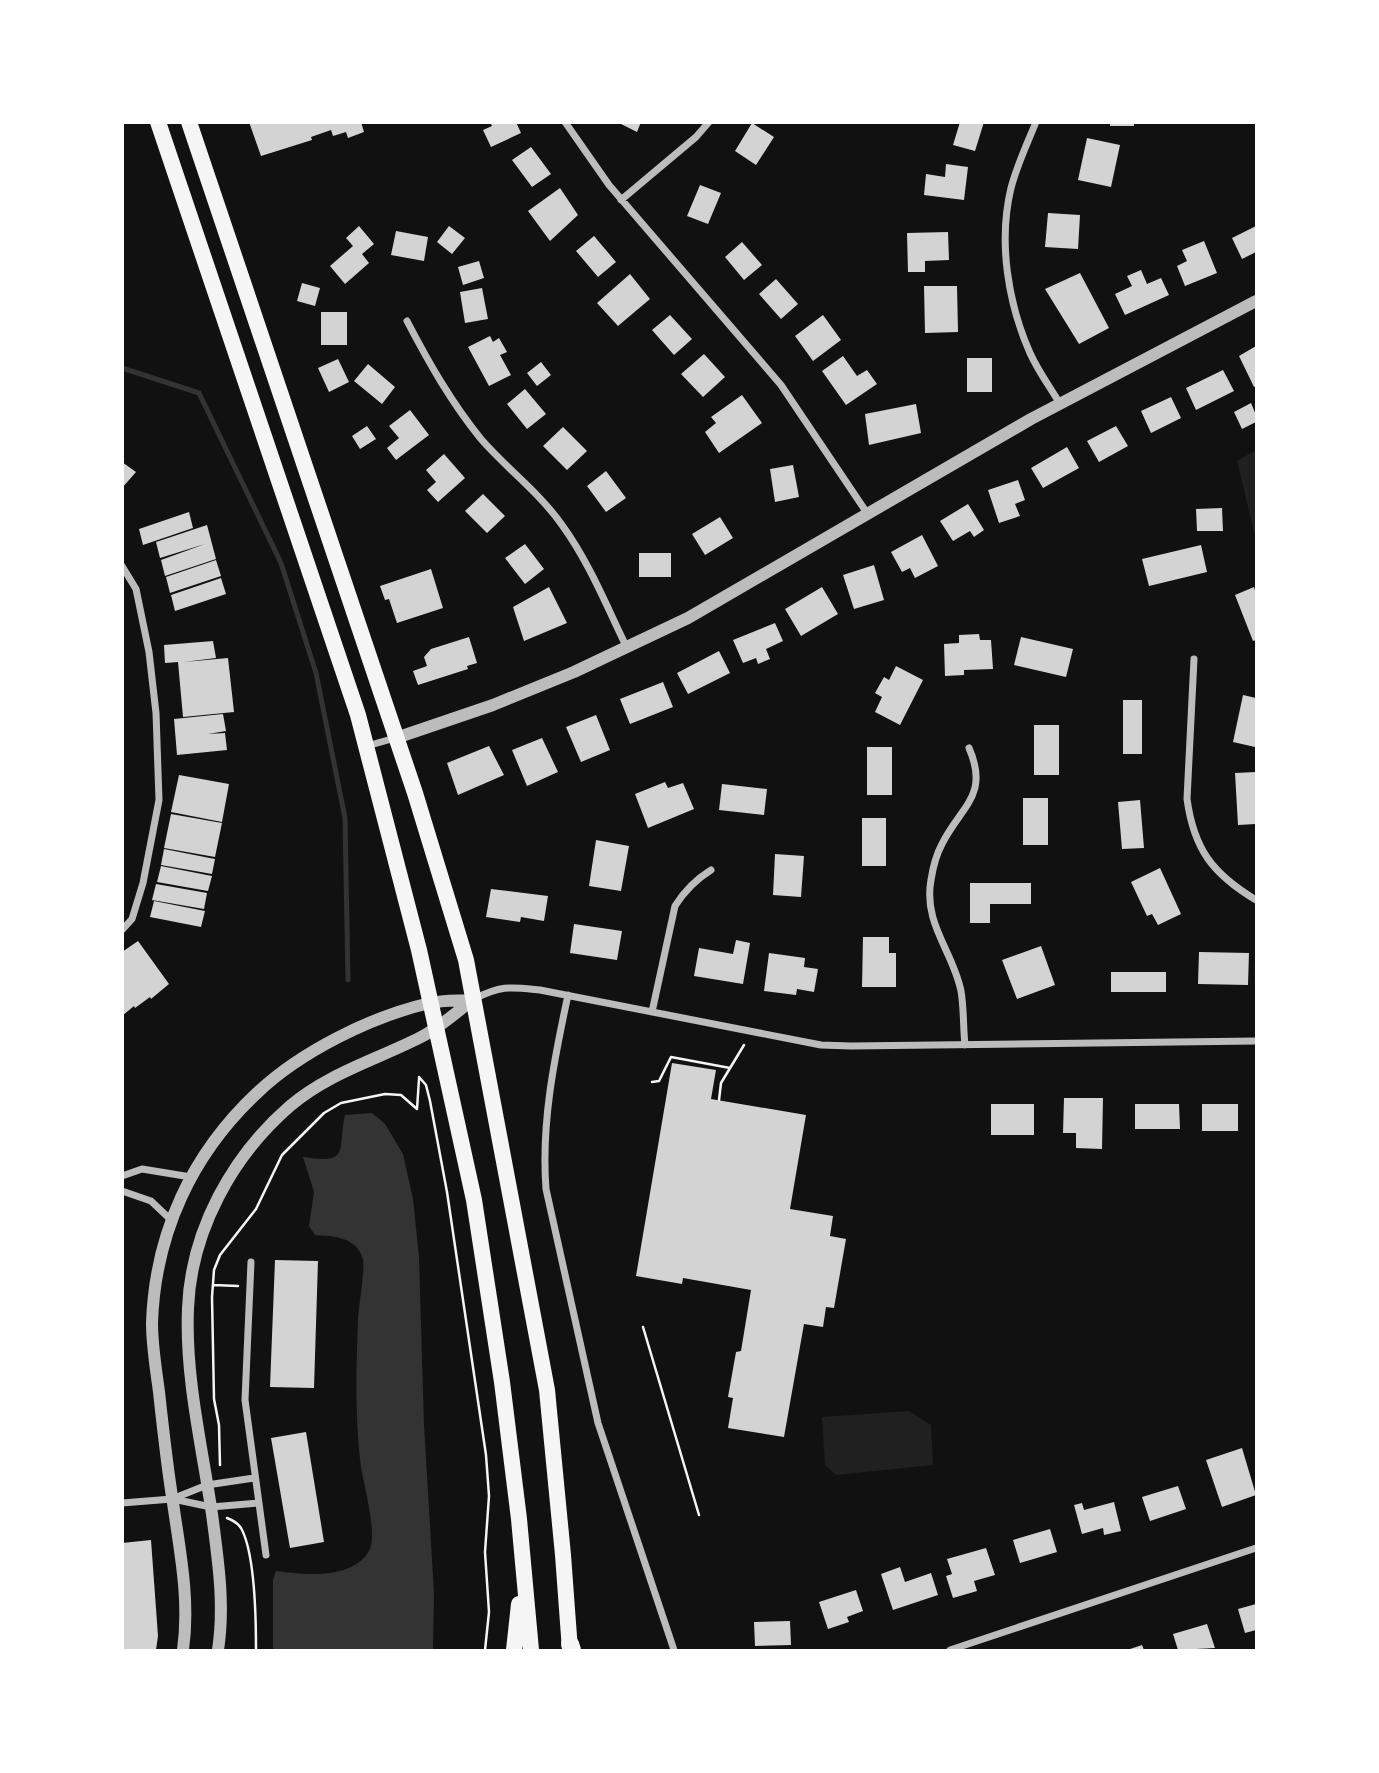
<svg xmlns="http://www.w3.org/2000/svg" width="1379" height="1773" viewBox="0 0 1379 1773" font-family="'PT Sans Narrow',sans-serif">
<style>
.green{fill:#202020}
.water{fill:#333}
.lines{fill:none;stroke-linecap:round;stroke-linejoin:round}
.stream{stroke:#333;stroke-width:5}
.building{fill:#d3d3d3}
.path{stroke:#f5f5f5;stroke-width:2.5}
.minor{stroke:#bcbcbc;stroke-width:7}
.tertiary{stroke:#bcbcbc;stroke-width:12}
.primary{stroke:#f5f5f5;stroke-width:16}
.motorway{stroke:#f5f5f5;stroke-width:18}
</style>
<rect width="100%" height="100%" fill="#111"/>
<path class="green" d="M1256 450V540L1237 461Z
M909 1411 931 1425 933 1465 836 1475 825 1465 822 1417Z"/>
<path class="water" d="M372 1113 385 1124 403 1154 413 1199 419 1257 424 1425 434 1593 433 1650H273V1580L276 1571C304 1575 352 1580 369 1551 378 1536 364 1485 361 1467 355 1421 356 1370 358 1323 358 1309 365 1272 363 1260 358 1237 333 1236 315 1235L309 1226 314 1192 303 1157C351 1164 337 1152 345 1115Z"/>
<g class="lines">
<path class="stream" d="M122 368 199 393 281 563 316 673 345 818 348 980"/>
</g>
<path class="building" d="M249 122H361L364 132 348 138 346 132 333 136 331 130 311 137 312 140 261 156Z
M490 122H516L521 133 491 147 483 130 492 126Z
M617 122H641L637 132Z
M960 122H984L975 151 953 145Z
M1110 122H1134V126H1110Z
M752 123 774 137 756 165 735 151Z
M1087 138 1120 145 1111 187 1078 180Z
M531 147 551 174 532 187 512 160Z
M946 164 968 167 964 200 924 195 926 174 945 177Z
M700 185 721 193 708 224 687 216Z
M560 188 578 215 550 241 528 211Z
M1048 213 1080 215 1078 249 1045 247Z
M359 226 374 244 362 254 369 263 345 284 330 266 353 246 346 238Z
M449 226 465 238 452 254 437 242Z
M1256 226V252L1242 259 1232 238Z
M396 231 428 237 424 261 391 255Z
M948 232 949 260 925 261V272H908L907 233Z
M594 236 616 262 598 277 576 251Z
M1204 241 1217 273 1185 286 1177 266 1187 261 1182 250Z
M742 242 762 265 744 280 725 257Z
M479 261 484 278 463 285 458 267Z
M1141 270 1147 284 1161 278 1169 295 1125 315 1115 294 1132 286 1127 276Z
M1080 273 1109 328 1079 344 1045 289Z
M630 274 650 299 618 326 597 303Z
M776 279 798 304 781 319 759 294Z
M302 283 320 288 315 306 297 301Z
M924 286H957L958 332 925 333Z
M482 288 488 319 465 323 460 292Z
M321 312H347V345H321Z
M670 315 692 339 674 355 652 330Z
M823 315 841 340 813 361 795 336Z
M490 336 493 342 499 338 507 352 500 355 511 375 489 386 468 347Z
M1256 346V386L1254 387 1239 356Z
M704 354 725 377 703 397 681 374Z
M843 356 857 376 867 370 877 384 846 405 822 371Z
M967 358H992V392H967Z
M338 359 349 382 329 392 318 368Z
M541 362 551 375 537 386 527 373Z
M368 364 395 387 382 404 354 381Z
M1223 370 1234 391 1196 410 1186 388Z
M525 389 546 414 527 429 507 404Z
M742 395 762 423 719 453 705 432 716 423 711 417Z
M1171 397 1181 418 1151 433 1141 411Z
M1251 403 1256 415V422L1242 429 1234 412Z
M916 404 921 433 869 445 865 414Z
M410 410 429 435 396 460 387 448 399 438 389 426Z
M367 426 376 439 360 449 352 436Z
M1116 426 1128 446 1099 462 1087 441Z
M563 427 587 451 567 470 543 446Z
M1067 447 1079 468 1043 488 1031 468Z
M444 454 465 478 438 502 427 490 436 482 426 470Z
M122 462 136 472 122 488Z
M793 465 799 497 775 502 770 469Z
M606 471 626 498 606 512 587 486Z
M1018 480 1025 500 1015 504 1020 516 999 523 988 490Z
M483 494 505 516 487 533 465 511Z
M968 504 984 530 974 537 970 531 953 541 940 521Z
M1222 508 1223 531H1197L1196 509Z
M189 512 193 528 143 545 139 529Z
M720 517 733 538 705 555 692 534Z
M207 525 216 559 165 576 161 560 205 544 160 558 156 542Z
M922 535 938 566 915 578 910 568 902 572 891 552Z
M525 544 544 569 525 584 505 558Z
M1201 545 1207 572 1149 586 1142 559Z
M639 553H671V577H639Z
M216 560 221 576 170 593 166 577Z
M874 565 884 600 854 609 843 575Z
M431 569 443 608 397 623 389 599 385 600 380 586Z
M221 578 226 594 175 611 171 595Z
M549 587 567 623 524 641 513 607Z
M822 587 838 614 801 636 785 609Z
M1254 587 1256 594V640L1253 641 1235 595Z
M775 623 783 641 766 649 770 659 758 664 756 658 743 663 733 640Z
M979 634 980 640H991L993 669 964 670V675L945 676 944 644 959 643V635Z
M469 637 477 663 467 666 468 669 418 685 413 671 427 666 424 657 431 649Z
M1021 637 1073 649 1066 677 1014 665Z
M213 641 216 658 184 662 228 658 234 712 183 717 178 662 165 663 164 645Z
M719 651 730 673 688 694 677 673Z
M896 666 923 680 900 725 875 712 882 697 875 693 884 677 889 680Z
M663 682 673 707 630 724 620 699Z
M1243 695 1256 698 1255 747 1233 742Z
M1123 700H1142V754H1123Z
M223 714 226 731 208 734 225 733 227 750 177 755 174 719Z
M596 715 610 750 581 762 566 727Z
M1034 725H1059V775H1034Z
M542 738 558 772 527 786 512 750Z
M489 746 504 775 458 795 447 763Z
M867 747H892V795H867Z
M1256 772V824L1238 825 1235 773Z
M179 775 229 784 222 822 171 812Z
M665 782 668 788 683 783 694 809 648 828 635 794Z
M722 784 767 789 764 815 719 810Z
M1023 798H1048V845H1023Z
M1140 800 1144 848 1122 849 1118 802Z
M171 814 222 823 215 857 164 848Z
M862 818H886V866H862Z
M596 840 629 846 621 891 589 886Z
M164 849 215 859 212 874 161 865Z
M775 854 804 856 801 897 773 895Z
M161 866 212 876 208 891 157 882Z
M1160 868 1181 914 1158 925 1152 914 1147 916 1131 882Z
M970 883H1031V904H990V923H970Z
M156 884 207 893 204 909 152 900Z
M491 889 548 896 544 921 521 917 520 922 486 917Z
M154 901 205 911 201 927 150 917Z
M574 924 622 931 617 960 570 953Z
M863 937H889V953H896V987H862Z
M736 940 750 943 743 984 694 976 699 948 733 954Z
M138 941 169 984 151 999 150 997 135 1008 134 1006 122 1016V952Z
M1041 946 1055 985 1017 999 1002 960Z
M1199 952 1249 953 1248 985 1198 984Z
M769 953 805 958 804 967 818 969 814 992 797 989 796 995 764 991Z
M1111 972H1166V992H1111Z
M672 1063 716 1070 711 1099 806 1115 790 1209 833 1216 830 1236 846 1239 834 1308 826 1307 823 1327 804 1324 784 1437 728 1428 733 1398 728 1397 736 1352 741 1351 751 1290 683 1278 682 1284 636 1276Z
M1064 1098H1103L1102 1149 1076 1148V1133H1063Z
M991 1104H1034V1135H991Z
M1135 1104H1179L1180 1129H1135Z
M1202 1104H1238V1131H1202Z
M275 1260 318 1261 314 1388 270 1387Z
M306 1432 324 1542 290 1548 271 1438Z
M1242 1448 1256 1495 1222 1507 1206 1460Z
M1178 1486 1186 1509 1150 1521 1142 1497Z
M1114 1502 1121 1531 1104 1535 1103 1528 1082 1534 1074 1505 1082 1503 1084 1510Z
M1050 1529 1057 1552 1020 1563 1013 1540Z
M151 1540 158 1636 156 1650H122V1543Z
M986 1548 995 1575 974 1581 977 1591 953 1598 946 1576 952 1574 947 1559Z
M900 1567 905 1582 931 1573 938 1595 893 1610 881 1574Z
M856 1590 863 1611 847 1617 849 1622 828 1629 819 1602Z
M1256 1604V1630L1245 1633 1238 1609Z
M790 1621 791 1645 755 1646 754 1622Z
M1207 1624 1215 1648 1178 1650 1173 1634Z
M1142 1645 1144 1650H1127Z"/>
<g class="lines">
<path class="path" d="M419 1077 426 1085 430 1101 447 1192 486 1455 489 1496 485 1552 489 1612 485 1650
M652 1082 659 1081 671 1057 730 1068
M719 1100 721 1083 744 1045
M213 1285 238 1286
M643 1327 699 1515
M220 1465 219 1425 214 1399 212 1297 214 1270 220 1255 256 1209 282 1155 324 1113 341 1103 385 1094 401 1095 417 1109 419 1079
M227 1518C232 1520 238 1523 241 1528 255 1553 256 1621 256 1650"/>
<path class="minor" d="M565 122 609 185 781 385 867 513
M1036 122C1027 144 1017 165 1011 188 998 242 1008 303 1030 353 1038 371 1050 387 1060 404
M621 200 696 137 709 122
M407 321C429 363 451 402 481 439 507 469 539 492 562 525 589 562 607 607 627 648
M122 566 136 589 149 652 156 713 159 800 143 883 132 919 122 930
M1194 659 1187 799C1194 850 1213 874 1256 900
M367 746 395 738
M568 995C554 1060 541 1124 546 1189L598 1423 674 1650
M474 999C502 985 510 987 540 990L821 1045 851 1046 1256 1041
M652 1012 675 906C685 890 695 880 711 870
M965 1045C963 1027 964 1008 961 991 953 951 923 924 931 880 933 867 936 855 942 844 960 807 990 796 969 748
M122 1176 142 1169 191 1177
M122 1191 151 1201 171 1220
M251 1262 245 1400 266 1555
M173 1499 211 1507 258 1503
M122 1503 172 1499 207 1485 254 1478
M950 1650 1256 1548"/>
<path class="tertiary" d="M396 738 493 705 574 672 688 618 1031 419 1256 301
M183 1650C190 1600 180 1552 173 1503 167 1466 163 1429 159 1392 156 1369 152 1346 152 1323 155 1233 192 1154 257 1093 300 1052 372 1016 430 1003 443 1000 459 1001 472 1000
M218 1650C225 1604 218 1560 212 1514 202 1446 185 1377 188 1308 191 1231 232 1156 290 1106 329 1073 376 1060 421 1037 439 1028 456 1013 472 1000"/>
<path class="primary" d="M158 122 358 715 419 950 474 1200 502 1382 519 1519 531 1650
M189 122 415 793 466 960 547 1390 563 1555 570 1650
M514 1650 519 1604"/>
<path class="motorway" d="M570 1644 572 1650"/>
</g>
<rect width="1379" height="1773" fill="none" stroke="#ffffff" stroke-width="248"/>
</svg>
